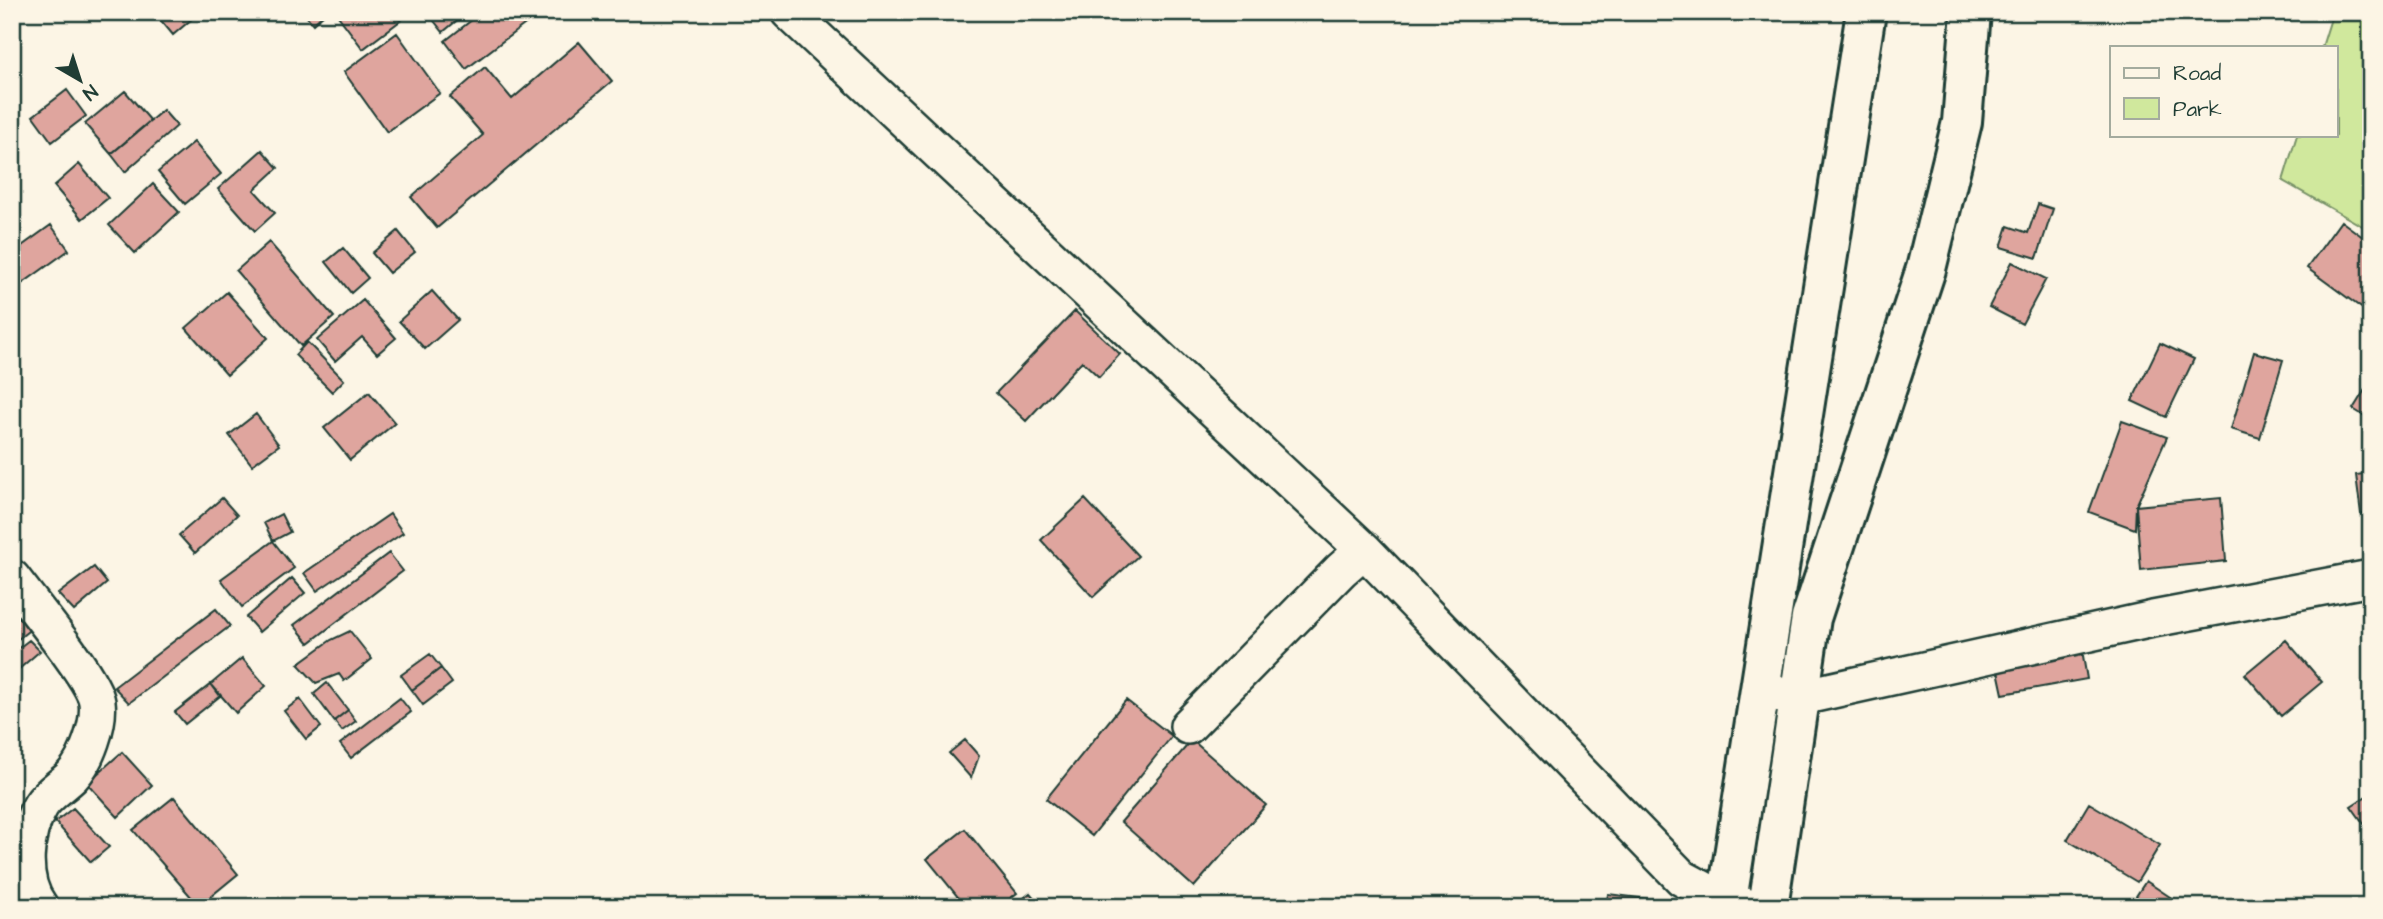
<svg xmlns="http://www.w3.org/2000/svg" width="2383" height="919" viewBox="0 0 2383 919" font-family="'Architects Daughter',sans-serif">
<style>
.green{fill:#d0e89d;stroke:#789268;stroke-width:2}
.building{fill:#dfa59e;stroke:#1f3d34;stroke-width:2}
.lines{fill:none;stroke-linecap:round;stroke-linejoin:round}
.minor-casing{stroke:#1f3d34;stroke-width:40}
.highway-casing{stroke:#1f3d34;stroke-width:44}
.minor{stroke:#fcf5e5;stroke-width:35}
.highway{stroke:#fcf5e5;stroke-width:38}
</style>
<rect width="100%" height="100%" fill="#fcf5e5"/>
<filter id="ink" filterUnits="userSpaceOnUse"><feTurbulence type="fractalNoise" baseFrequency=".0143" numOctaves="2"/><feDisplacementMap in="SourceGraphic" scale="14" xChannelSelector="R" yChannelSelector="G"/><feConvolveMatrix kernelMatrix="1 2 1 2 8 2 1 2 1" color-interpolation-filters="sRGB"/></filter>
<g filter="url(#ink)">
<path class="green" d="M2333 12H2371V231L2283 181 2297 135H2336V47H2322Z"/>
<path class="building" d="M154 12H200L173 35Z
M303 12H326L313 24Z
M400 12 404 18 363 49 336 13Z
M427 12H467L443 32Z
M482 12H541L466 69 445 41Z
M397 33 440 93 387 132 344 72Z
M579 42 612 81 437 228 411 197 483 135 450 97 485 67 512 99Z
M67 90 86 116 52 142 33 116Z
M125 91 151 121 111 154 85 124Z
M163 110 177 126 125 172 111 154Z
M194 142 221 174 185 204 158 172Z
M262 150 278 168 254 190 275 213 255 231 218 189Z
M79 164 108 198 82 219 54 186Z
M153 184 179 212 135 253 109 225Z
M2038 204 2053 209 2037 258 2001 247 2008 226 2028 233Z
M2341 221 2371 243V315L2307 268Z
M51 225 69 250 12 291V253Z
M398 231 415 252 389 273 372 253Z
M269 242 334 317 301 346 236 271Z
M343 248 368 278 351 293 326 262Z
M2012 262 2046 279 2022 324 1989 307Z
M432 291 458 320 425 349 399 321Z
M227 292 268 338 227 375 186 328Z
M363 300 396 338 377 354 362 337 335 361 317 340Z
M1075 311 1120 354 1099 377 1082 361 1026 421 996 393Z
M307 342 344 380 332 392 295 355Z
M2160 343 2194 359 2166 417 2132 401Z
M2254 352 2283 360 2260 438 2231 429Z
M2371 380V420L2353 409Z
M369 392 395 423 350 460 324 428Z
M256 414 279 445 252 465 229 435Z
M2122 421 2167 437 2136 506 2135 529 2089 512Z
M2371 473V513L2361 514 2356 475Z
M222 498 237 515 195 553 179 535Z
M2221 498 2226 561 2141 570 2136 506Z
M1085 499 1138 556 1093 597 1041 540Z
M281 514 290 532 273 541 264 523Z
M390 514 403 533 317 591 304 573Z
M273 541 294 568 242 607 221 579Z
M389 553 403 571 309 643 294 625Z
M94 567 107 583 74 611 58 594Z
M292 578 305 593 259 632 246 617Z
M22 604 38 623 12 644V612Z
M216 609 230 626 129 703 114 687Z
M350 631 372 659 344 681 339 674 316 683 298 664 331 640Z
M29 640 40 651 19 669 12 661V653Z
M2286 640 2322 682 2281 716 2245 674Z
M2082 650 2087 679 2003 694 1997 666Z
M430 654 441 668 412 690 401 675Z
M242 658 266 686 236 713 211 684Z
M441 668 452 683 423 705 412 690Z
M327 683 348 710 334 721 314 694Z
M211 684 220 696 185 724 175 712Z
M400 698 411 712 351 758 340 744Z
M300 699 321 727 306 739 284 711Z
M1126 700 1172 736 1092 836 1046 799Z
M348 710 356 721 342 731 334 721Z
M965 740 979 756 971 778 949 753Z
M1192 740 1266 805 1194 887 1121 822Z
M122 752 152 785 118 817 87 783Z
M2371 793V829L2369 831 2351 806Z
M174 797 238 874 199 906 133 830Z
M2089 803 2160 845 2137 882 2067 840Z
M73 808 109 847 91 862 55 822Z
M965 829 1017 893 999 907H966L927 859Z
M2146 881 2185 907H2129Z
M1030 893 1042 907H1013Z
M1608 894 1664 901 1663 907H1606Z"/>
<g class="lines">
<defs>
<path id="minor" d="M789 12 1364 550 1682 878 1727 902 1750 907
M12 578C29 601 94 679 97 702 100 723 87 760 72 776 63 785 48 794 41 805 23 834 20 880 40 907
M1772 692 1797 698 2153 619 2371 578
M1188 726 1341 570 1364 550"/>
<path id="highway" d="M1726 907 1866 12
M1768 907 1811 618 1926 269 1962 122 1971 12"/>
</defs>
<use href="#minor" class="minor-casing"/>
<use href="#highway" class="highway-casing"/>
<use href="#minor" class="minor"/>
<use href="#highway" class="highway"/>
</g>
</g>
<rect width="2383" height="919" fill="none" stroke="#fcf5e5" stroke-width="42"/>
<rect x="21" y="21" width="2341" height="877" fill="none" stroke="#1f3d34" stroke-width="2.5" filter="url(#ink)"/>
<rect x="2110" y="46" width="228" height="91" fill="#fcf5e5" stroke="#a4ab9e" stroke-width="2"/>
<rect x="2124" y="68" width="35" height="10" fill="#fcf5e5" stroke="#a4ab9e" stroke-width="2"/>
<text x="2173" y="80" font-size="21" fill="#1f3d34">Road</text>
<rect x="2124" y="98" width="35" height="21" fill="#d0e89d" stroke="#a4ab9e" stroke-width="2"/>
<text x="2173" y="116" font-size="21" fill="#1f3d34">Park</text>
<g transform="translate(80 80) rotate(141)" stroke="#fcf5e5" stroke-width="5" paint-order="stroke">
<path d="M0-5L12 26L0 18L-12 26Z" fill="#1f3d34"/>
<text y="-10" font-size="19" font-weight="bold" text-anchor="middle" fill="#1f3d34">N</text>
</g>
</svg>
